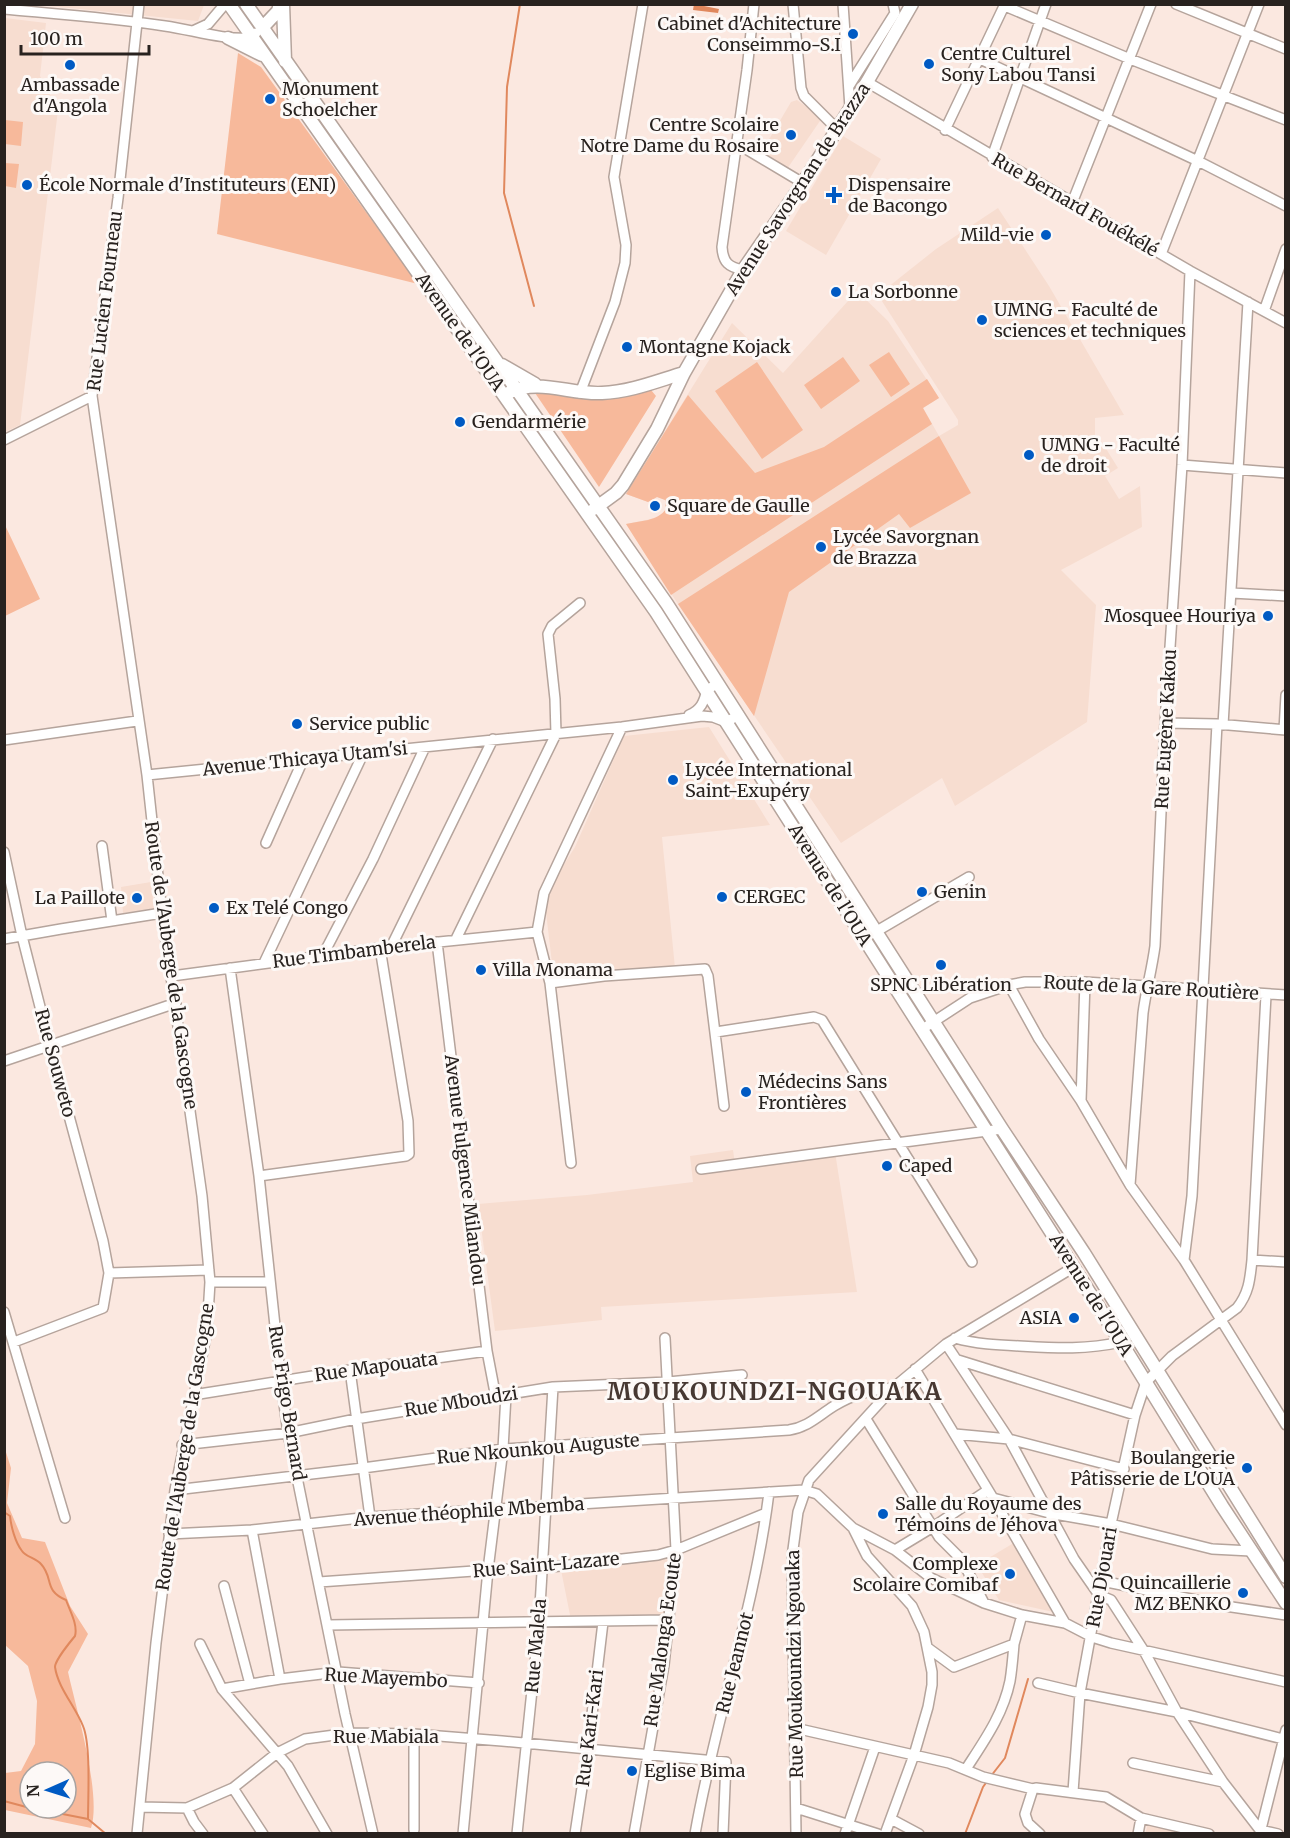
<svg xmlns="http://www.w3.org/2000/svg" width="1290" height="1838" viewBox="0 0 1290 1838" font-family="Merriweather,serif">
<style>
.built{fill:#f7ddd0}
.green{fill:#f7b99b;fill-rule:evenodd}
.water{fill:#e0885d}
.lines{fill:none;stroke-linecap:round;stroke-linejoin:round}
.stream{stroke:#e0885d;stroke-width:2}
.minor-casing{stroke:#b5a49c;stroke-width:12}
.major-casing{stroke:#b5a49c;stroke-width:15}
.minor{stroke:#fff;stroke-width:9}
.major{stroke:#fff;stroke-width:12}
.poi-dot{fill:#005ac3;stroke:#fdf9f7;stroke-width:2}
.labels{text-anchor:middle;stroke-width:6;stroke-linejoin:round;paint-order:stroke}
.poi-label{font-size:18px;fill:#28221f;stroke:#fdf9f7;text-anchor:start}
.street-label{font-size:18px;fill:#28221f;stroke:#fdf9f7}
.district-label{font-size:24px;font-weight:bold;letter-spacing:1.5px;fill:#473832;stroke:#fdf9f7}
</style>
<rect width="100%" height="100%" fill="#fbe8e0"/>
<path class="built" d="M40 5H204L198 21Z
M5 18 46 23 40 76 58 110 20 425 5 432Z
M797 100 822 118 787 169 761 153 791 102Z
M843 136 881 159 826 255 786 231Z
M998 208 1049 286 1124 415 1095 418V441L1100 439 1118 468 1105 476 1119 499 1140 486 1142 527 1061 570 1096 605 1087 722 955 806 942 778 841 843 678 604 626 524 656 518 662 515 666 509 665 500 657 497 648 502 626 494 732 323 783 373 857 291 888 321 939 398 923 408 939 436 958 425V420L878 295 936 249Z
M709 727 770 825 662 837 675 968 554 980 545 904 546 893 575 847 624 736Z
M151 882 154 909 123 913 121 887Z
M733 1150 735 1164 835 1152 857 1292 601 1307 602 1320 495 1331 478 1204 587 1195 693 1182 690 1156Z
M1017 1541 1058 1613 999 1600 977 1565Z
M665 1558 669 1561 665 1617 571 1620 561 1570Z
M1148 1824 1182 1833 1145 1834Z"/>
<path class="green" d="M238 53 261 67 418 284 217 234Z
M5 120 23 122 21 146 5 144Z
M5 163 19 164 16 188 5 186Z
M889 352 910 384 891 397 869 365Z
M843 357 860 381 821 409 804 385Z
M757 362 803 430 762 459 715 391Z
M927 379 939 398 923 408 932 424 671 595 626 524C640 521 658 521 666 509L665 500 657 497 648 502 626 494 688 395 755 473 824 447Z
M533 390C573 396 612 402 651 390L656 396 599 487Z
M939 436 971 493 910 528 899 514 789 592 754 716 678 604Z
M4 523 40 599 5 616H4Z
M4 1446 11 1468 7 1503 22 1538 45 1542 70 1606 88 1634 68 1672C76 1708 102 1795 91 1828L5 1810V1773L21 1771 35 1744 37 1701 28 1666 5 1645ZM30 1772H66V1808H30Z"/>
<path class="water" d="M694 4 719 9 718 13 693 10Z"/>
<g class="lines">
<path class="stream" d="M520 4 507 87 504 193 534 306
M4 1512 10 1516C11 1526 15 1542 22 1551 26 1557 36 1558 41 1564 54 1578 43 1590 66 1600 70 1611 78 1625 75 1636 70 1642 55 1661 55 1667 58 1688 75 1706 83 1726 91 1745 88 1797 88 1819L106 1834
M991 1776 1005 1758 1028 1679
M4 1801 30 1808
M32 1808 88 1819
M965 1834 983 1787 988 1780"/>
<defs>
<path id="minor" d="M793 4 801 88 804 96 837 129
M843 4 850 108
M1176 4 1286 49
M1005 6 1130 59 1286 120
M4 9C58 14 112 18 165 26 193 30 223 40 251 38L256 33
M195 30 208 24 225 4
M980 59 1198 161 1286 206
M867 82 1190 271 1286 323
M849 86 895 13 893 4
M945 130 1005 4
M736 143 803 183
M992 157 1046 4
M1072 203 1151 4
M1161 254 1259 4
M743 270C729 267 723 263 722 247L747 70 754 4
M1264 311 1286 249
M580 393 615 302 625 263 626 245 614 177 643 4
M4 440 92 396
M1182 465 1286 473
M1232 593 1286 596
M689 715C701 710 704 702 707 690L718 683
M1165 723 1217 724 1286 730
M1223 725 1248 302
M1284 730 1286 695
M4 740 137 721
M147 775 622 727 702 716 713 717 726 722 739 715
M266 843 303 760
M102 846 112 921
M4 852 22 936 50 1046 103 1241 109 1273 103 1308 14 1342
M877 931 969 877
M4 939 61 929 162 913
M456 939 556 734 555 699 548 634 552 626 580 603
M437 942 487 1351 496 1398
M391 947 493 739
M323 955 373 859 425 747
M264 963 363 754
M230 968 259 1176 281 1382 288 1433 345 1714 373 1834
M172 976 380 948 537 932
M550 983 604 976 705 969 708 976 724 1106
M1009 985 1039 1039 1081 1101 1130 1185 1184 1260 1286 1425
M921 1030 970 998 1009 985 1025 982H1085L1286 995
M716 1032 814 1017 822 1020 972 1262
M4 1061 176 1003
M1081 1101 1085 982
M571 1163 550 983 537 932 544 893 622 727
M701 1169 1002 1129
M259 1176 406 1156 409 1154 408 1121 380 948
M1130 1185 1143 1013C1146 990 1152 969 1155 946L1165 723 1182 465 1190 271
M1184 1260 1192 1196 1217 724
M1252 1260 1286 1262
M109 1273 209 1270
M210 1282H270
M4 1312 65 1518
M955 1338C976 1344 997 1345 1019 1346 1056 1348 1085 1350 1121 1342
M946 1344 1009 1439 1074 1559 1099 1595 1111 1600 1144 1651 1177 1712 1223 1782 1260 1830 1278 1834
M958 1360 1135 1415
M915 1369 993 1498 1065 1623
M350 1370 370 1517
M193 1395 350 1370 487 1351
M866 1419 939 1537 962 1560 984 1603
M955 1434 1009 1439 1124 1469
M182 1445 288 1433 356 1419 553 1387 668 1382 742 1375
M175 1490 363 1468 503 1449 789 1430C808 1427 818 1416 834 1406 854 1394 870 1390 893 1388
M993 1498 1049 1513 1111 1524 1212 1549 1251 1551
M853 1528 867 1556 912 1606 924 1632 932 1672V1685L928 1707 914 1755 885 1834
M252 1530 280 1679
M169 1534 252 1530 370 1517 804 1490 817 1494 853 1528 895 1550 931 1578 984 1603 1022 1615 1065 1623 1092 1637 1111 1643 1286 1682
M895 1550 933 1527 988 1490
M1102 1581 1225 1606 1286 1615
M319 1582 488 1570 542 1568 658 1555 676 1550 766 1513
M224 1586 250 1684
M328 1625 668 1620
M200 1644 222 1689 288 1766 327 1834
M928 1648 954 1667 1014 1644 1022 1615
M1038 1683 1080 1693 1177 1712 1283 1739
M222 1689 280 1679 338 1672 479 1683
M795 1728 949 1763 983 1777 1033 1789
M1133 1763 1223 1782
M966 1769C984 1741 1003 1715 1010 1681 1012 1669 1013 1656 1014 1644
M233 1788 263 1834
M1073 1792 1080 1693 1111 1524 1135 1415 1146 1382 1172 1356 1237 1308C1249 1293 1250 1279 1252 1260L1266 995
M140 1807 187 1808 233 1788 277 1753 305 1739 350 1733 414 1734 502 1741 726 1762 723 1834
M187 1808 194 1822 203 1834
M796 1808 878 1834
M891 1819 919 1834
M414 1830V1734
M1260 1833 1286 1730
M137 1834 156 1643 175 1490 207 1331 210 1282 202 1196 162 913 147 775 92 396 118 198 139 4
M463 1834 488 1570 503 1449 506 1395
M517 1834 539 1623 553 1387
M575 1834 588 1748 603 1622
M634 1834 664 1665 676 1550 665 1338
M695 1834C715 1719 755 1608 769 1492
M796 1834 792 1557 798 1512 809 1480 893 1388 946 1344 1074 1267
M845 1834 875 1747
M1040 1834 1028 1823 1025 1814 1033 1789 1036 1788 1106 1797 1141 1818 1209 1834
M1138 1834 1141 1818"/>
<path id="major" d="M229 4 656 612 1121 1342 1222 1506 1286 1603
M246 4 667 604 1002 1129 1084 1253 1286 1577
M283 4 285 61
M262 28 278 11 280 4
M228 38 262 55
M502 365 535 384
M510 392C539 378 571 395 602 393 630 392 657 381 684 373
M594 509 616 493 623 485 657 429 684 373 743 270 803 183 867 82 912 4"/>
</defs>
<use href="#minor" class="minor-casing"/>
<use href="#major" class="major-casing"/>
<use href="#minor" class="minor"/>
<use href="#major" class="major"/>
</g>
<g class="poi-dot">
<circle cx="853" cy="34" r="6"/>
<circle cx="929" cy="64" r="6"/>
<circle cx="70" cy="65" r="6"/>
<circle cx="270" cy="99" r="6"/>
<circle cx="791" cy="135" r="6"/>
<circle cx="27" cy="185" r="6"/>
<path d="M831 186h6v6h6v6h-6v6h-6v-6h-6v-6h6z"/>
<circle cx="1046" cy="235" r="6"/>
<circle cx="836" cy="292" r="6"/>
<circle cx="982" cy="320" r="6"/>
<circle cx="627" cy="347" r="6"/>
<circle cx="460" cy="422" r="6"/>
<circle cx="1029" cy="455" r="6"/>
<circle cx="655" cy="506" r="6"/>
<circle cx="821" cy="547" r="6"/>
<circle cx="1268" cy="616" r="6"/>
<circle cx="297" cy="724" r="6"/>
<circle cx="673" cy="780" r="6"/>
<circle cx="922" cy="892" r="6"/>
<circle cx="722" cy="897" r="6"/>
<circle cx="137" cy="898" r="6"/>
<circle cx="214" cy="908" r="6"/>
<circle cx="941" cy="965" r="6"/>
<circle cx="481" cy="970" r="6"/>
<circle cx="746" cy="1092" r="6"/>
<circle cx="887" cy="1166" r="6"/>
<circle cx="1074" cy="1318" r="6"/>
<circle cx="1247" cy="1468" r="6"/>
<circle cx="883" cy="1514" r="6"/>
<circle cx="1010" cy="1574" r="6"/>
<circle cx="1243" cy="1593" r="6"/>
<circle cx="632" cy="1771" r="6"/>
</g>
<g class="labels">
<g class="poi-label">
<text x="841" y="30" text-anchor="end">Cabinet d'Achitecture<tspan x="841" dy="21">Conseimmo-S.I</tspan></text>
<text x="941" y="60">Centre Culturel<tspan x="941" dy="21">Sony Labou Tansi</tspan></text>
<text x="70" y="91" text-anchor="middle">Ambassade<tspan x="70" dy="21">d'Angola</tspan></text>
<text x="282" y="95">Monument<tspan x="282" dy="21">Schoelcher</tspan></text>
<text x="779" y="131" text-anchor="end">Centre Scolaire<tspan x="779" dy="21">Notre Dame du Rosaire</tspan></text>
<text x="39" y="191">École Normale d'Instituteurs (ENI)</text>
<text x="848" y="191">Dispensaire<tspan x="848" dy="21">de Bacongo</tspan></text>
<text x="1034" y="241" text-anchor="end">Mild-vie</text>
<text x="848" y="298">La Sorbonne</text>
<text x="994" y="316">UMNG - Faculté de<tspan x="994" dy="21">sciences et techniques</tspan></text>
<text x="639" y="353">Montagne Kojack</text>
<text x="472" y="428">Gendarmérie</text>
<text x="1041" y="451">UMNG - Faculté<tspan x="1041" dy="21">de droit</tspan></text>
<text x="667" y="512">Square de Gaulle</text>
<text x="833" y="543">Lycée Savorgnan<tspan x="833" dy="21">de Brazza</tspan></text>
<text x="1256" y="622" text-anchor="end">Mosquee Houriya</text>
<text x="309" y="730">Service public</text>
<text x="685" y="776">Lycée International<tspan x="685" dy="21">Saint-Exupéry</tspan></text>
<text x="934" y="898">Genin</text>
<text x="734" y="903">CERGEC</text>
<text x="125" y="904" text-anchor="end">La Paillote</text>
<text x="226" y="914">Ex Telé Congo</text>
<text x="493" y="976">Villa Monama</text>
<text x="941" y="991" text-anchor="middle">SPNC Libération</text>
<text x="758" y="1088">Médecins Sans<tspan x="758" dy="21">Frontières</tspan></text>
<text x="899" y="1172">Caped</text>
<text x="1062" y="1324" text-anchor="end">ASIA</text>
<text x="1235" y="1464" text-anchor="end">Boulangerie<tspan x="1235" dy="21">Pâtisserie de L'OUA</tspan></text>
<text x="895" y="1510">Salle du Royaume des<tspan x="895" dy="21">Témoins de Jéhova</tspan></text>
<text x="998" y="1570" text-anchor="end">Complexe<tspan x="998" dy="21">Scolaire Comibaf</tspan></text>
<text x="1231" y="1589" text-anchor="end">Quincaillerie<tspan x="1231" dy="21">MZ BENKO</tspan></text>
<text x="644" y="1777">Eglise Bima</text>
</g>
<g class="street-label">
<text transform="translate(798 189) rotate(-57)" y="6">Avenue Savorgnan de Brazza</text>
<text transform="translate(1075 205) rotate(30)" y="6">Rue Bernard Fouékélé</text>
<text transform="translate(105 301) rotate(-83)" y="6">Rue Lucien Fourneau</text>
<text transform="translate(460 332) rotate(55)" y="6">Avenue de l'OUA</text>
<text transform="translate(1166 729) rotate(-87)" y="6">Rue Eugène Kakou</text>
<text transform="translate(305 759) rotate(-6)" y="6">Avenue Thicaya Utam'si</text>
<text transform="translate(830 885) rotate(58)" y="6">Avenue de l'OUA</text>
<text transform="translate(354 952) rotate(-7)" y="6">Rue Timbamberela</text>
<text transform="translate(171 965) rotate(82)" y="6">Route de l'Auberge de la Gascogne</text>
<text transform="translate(1151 988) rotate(3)" y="6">Route de la Gare Routière</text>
<text transform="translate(55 1063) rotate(75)" y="6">Rue Souweto</text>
<text transform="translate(465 1170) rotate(83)" y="6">Avenue Fulgence Milandou</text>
<text transform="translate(1091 1295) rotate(58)" y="6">Avenue de l'OUA</text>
<text transform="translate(376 1367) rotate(-8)" y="6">Rue Mapouata</text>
<text transform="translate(461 1402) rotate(-9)" y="6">Rue Mboudzi</text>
<text transform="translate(287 1403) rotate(81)" y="6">Rue Frigo Bernard</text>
<text transform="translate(185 1447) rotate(-81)" y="6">Route de l'Auberge de la Gascogne</text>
<text transform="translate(538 1449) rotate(-5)" y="6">Rue Nkounkou Auguste</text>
<text transform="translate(469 1512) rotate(-4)" y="6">Avenue théophile Mbemba</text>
<text transform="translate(546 1565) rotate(-5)" y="6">Rue Saint-Lazare</text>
<text transform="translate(1102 1577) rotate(-80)" y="6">Rue Djouari</text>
<text transform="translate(663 1640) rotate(-82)" y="6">Rue Malonga Ecoute</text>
<text transform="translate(536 1646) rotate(-85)" y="6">Rue Malela</text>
<text transform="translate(735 1663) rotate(-76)" y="6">Rue Jeannot</text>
<text transform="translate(795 1664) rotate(-91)" y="6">Rue Moukoundzi Ngouaka</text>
<text transform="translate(386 1678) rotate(3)" y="6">Rue Mayembo</text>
<text transform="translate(590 1728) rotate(-83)" y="6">Rue Kari-Kari</text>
<text x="386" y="1743">Rue Mabiala</text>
</g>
<g class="district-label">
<text x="775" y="1400">MOUKOUNDZI-NGOUAKA</text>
</g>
</g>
<rect width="1290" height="1838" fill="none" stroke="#28221f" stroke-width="12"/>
<g transform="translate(48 1790) rotate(267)"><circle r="28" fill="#fdf9f7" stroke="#a8a3a1" stroke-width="1.5"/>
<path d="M0-4.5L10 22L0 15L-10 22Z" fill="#005ac3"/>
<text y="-9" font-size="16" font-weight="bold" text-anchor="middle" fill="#28221f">N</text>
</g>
<path d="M21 45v9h128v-9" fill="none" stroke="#28221f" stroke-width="3"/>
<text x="30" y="45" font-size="18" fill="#28221f" stroke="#fdf9f7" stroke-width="4.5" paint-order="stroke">100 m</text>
</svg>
